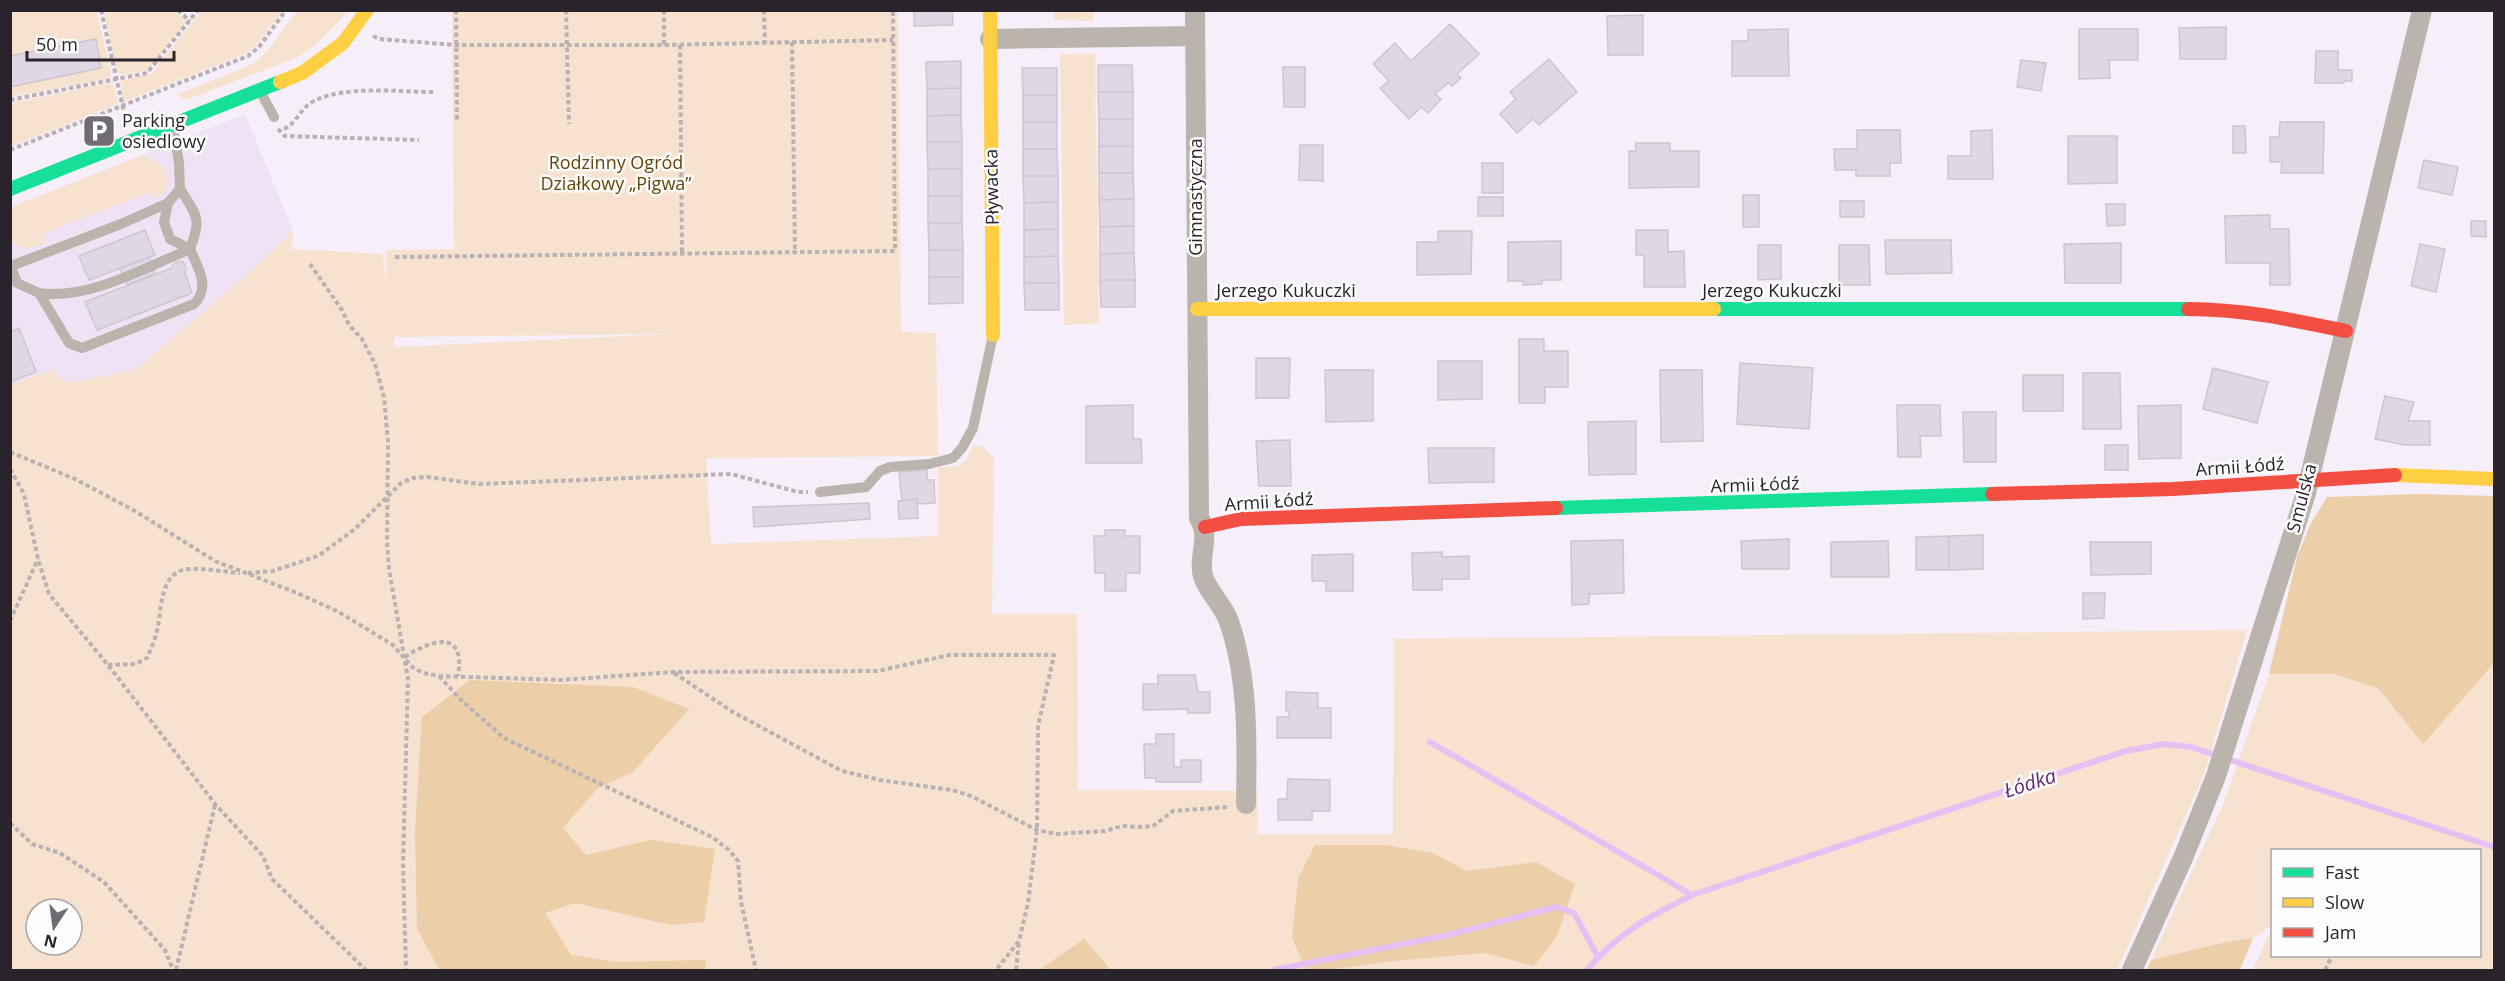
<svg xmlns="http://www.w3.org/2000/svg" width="2505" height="981" viewBox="0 0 2505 981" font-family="'Open Sans',sans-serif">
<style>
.built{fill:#efe2f4}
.green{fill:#f6e2ce;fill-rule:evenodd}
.forest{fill:#eccea9}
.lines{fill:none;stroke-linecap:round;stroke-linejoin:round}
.stream{stroke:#e6c0f3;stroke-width:6}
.building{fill:#e0d7e4;stroke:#ccc6ce;stroke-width:1.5}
.path{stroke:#b9b2b2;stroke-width:4;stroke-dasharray:4.5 3;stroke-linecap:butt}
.lane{stroke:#bbb4ac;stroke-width:10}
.street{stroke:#bbb4ac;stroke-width:20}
.fast{stroke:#16e098;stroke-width:14}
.slow{stroke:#ffcf43;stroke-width:14}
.jam{stroke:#f24e42;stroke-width:14}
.labels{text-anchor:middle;stroke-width:5;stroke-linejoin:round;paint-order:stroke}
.poi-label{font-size:18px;fill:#29242b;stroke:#fdfdfd;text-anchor:start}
.park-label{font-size:18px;fill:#654506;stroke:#fdfdfd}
.street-label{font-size:18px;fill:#29242b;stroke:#fdfdfd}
.water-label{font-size:20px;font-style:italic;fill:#632677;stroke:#fdfdfd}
</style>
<rect width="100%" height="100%" fill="#f6eef9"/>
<path class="built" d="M245 114 293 231 239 282 135 370 11 395V207Z"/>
<path class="green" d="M202 10 282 11 257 44 247 53 123 102 120 81 151 74Z
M10 11H97L111 74 110 78 11 97Z
M104 11H175L187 21 151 66 147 70 122 75 116 71Z
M297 11H349L316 44 296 58 186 100 176 95 255 63 268 50Z
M452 11H898L901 332 936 333 938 456 706 458 711 544 938 536V468C960 466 965 467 973 445L983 447 994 458 992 614H1077L1078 790 1257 791 1258 834H1393L1394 639 2247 630 2204 774 2117 970H11V385L54 369 58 378 68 383 135 370 239 282 293 231 292 249 382 254 386 282V250L454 249ZM671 334 395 347 394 338V337ZM36 909H72V945H36Z
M1054 11H1093V21L1054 20Z
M1060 54H1095L1099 323 1064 325Z
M109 83 114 85 118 104 11 146V103Z
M141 156C166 160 181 189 153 199L151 192 44 233 45 244C32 248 22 250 11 242V207Z
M2494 663V970H2253L2272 928V956H2480V850H2272V925L2253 938 2226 942 2151 960 2224 802 2269 674H2334L2378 688 2423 743Z"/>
<path class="forest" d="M2420 494 2494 496V663L2423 744 2378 688 2334 674H2269L2297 557 2310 525 2327 497Z
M470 680 633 687 689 709 633 772 598 788 563 828 586 855 651 840 715 849 704 922 671 925 575 903 545 913 571 955 616 962 706 960 705 970H439L417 928 415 832 422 717Z
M1315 845H1385L1433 853 1467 871 1536 862 1575 884 1557 936 1534 966 1485 953 1403 960 1328 970H1306L1292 938 1298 879Z
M2253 938 2240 970H2146L2151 960 2226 942Z
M1084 939 1111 970H1039Z"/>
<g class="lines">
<path class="stream" d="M1430 742 1692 895
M1274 970 1448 935 1556 907 1574 913 1598 957
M1587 970C1618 933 1650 916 1692 895L2126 751 2164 744 2191 747 2494 847"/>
</g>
<path class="building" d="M914 10H952L953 25 914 26Z
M1643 15V55H1608L1607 16Z
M1450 24 1479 54 1457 74 1461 78 1452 86 1448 83 1435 94 1441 99 1428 113 1421 107 1409 119 1380 88 1389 81 1373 64 1395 43 1411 61Z
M2226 27V59H2180L2179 28Z
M1788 29 1789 76H1732V41H1748V30Z
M2079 29H2138V60H2109L2110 78 2079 79Z
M96 39 101 68 10 87V56Z
M2316 51H2338V70H2352V81H2344V83H2315Z
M1549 59 1577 92 1539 125 1533 119 1517 133 1500 114 1516 99 1510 92Z
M2021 60 2046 63 2041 91 2017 87Z
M961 61V88L927 89 926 62Z
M1098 65H1132L1133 92H1098Z
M1283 67H1305V107H1284Z
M1022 68H1057V95H1023Z
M961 88V115L927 116V89Z
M1098 92H1133V119H1099Z
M1023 95H1057V122H1023Z
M961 115 962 142H927V116Z
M1099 119H1133V146H1099Z
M1023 122H1057V149H1023Z
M2280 122H2324L2323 173H2281L2282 162H2270V137H2279Z
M2233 126H2245L2246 153H2233Z
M1857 130H1900L1901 163H1890V176H1856V170H1835L1834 149H1857Z
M1992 130 1993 179H1948V156H1971V131Z
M2068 136H2117V183L2068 184Z
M927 142H962V169H928Z
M1636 143H1670V151H1699V187L1629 188V151H1636Z
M1300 145H1323V181L1299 180Z
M1099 146H1133V173H1099Z
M1023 149H1057L1058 176H1023Z
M2424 160 2458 167 2452 195 2418 188Z
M1482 163H1503V193H1482Z
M928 169H962V196H928Z
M1099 173H1133L1134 199 1099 200Z
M1023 176H1058V202L1024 203Z
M1743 195H1759V227H1743Z
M928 196H962V223H928Z
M1478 197H1503V216H1478Z
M1134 199V226L1100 227 1099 200Z
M1840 201H1864V217H1840Z
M1058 202V229L1024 230V203Z
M2106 204H2125V225L2107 226Z
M2270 215V229H2289L2290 285H2270V263H2226L2225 216Z
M2471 221H2486V237L2471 236Z
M928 223H962L963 250H929Z
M1134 226V253L1100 254V227Z
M1058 229V256L1024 257V230Z
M145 230 155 255 89 280 79 256Z
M1636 230H1668V252L1684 251 1685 287H1644V255H1636Z
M1438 231H1472L1471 274 1417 275V242H1438Z
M1885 240H1951L1952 273 1886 274Z
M1561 241V280H1542V284L1523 285V281H1508V242Z
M2121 243V283H2065L2064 244Z
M2420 244 2445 249 2436 292 2411 286Z
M1758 245H1781V279L1758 280Z
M1839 245H1869L1870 285H1839Z
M929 250H963V277H929Z
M1134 253 1135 280H1100V254Z
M1058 256 1059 283H1024V257Z
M149 257 155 274 127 285 120 268Z
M180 261 184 263 186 268 185 273 192 293 97 330 85 302 172 268 174 263Z
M929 277H963V303L929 304Z
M1100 280H1135V307H1101Z
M1024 283H1059V310H1025Z
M19 328 36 372 10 382V332Z
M1519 339H1544V351H1568V387H1545V403H1519Z
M1256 358H1290L1289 398H1256Z
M1438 361H1482V399L1438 400Z
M1740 363 1813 368 1809 429 1737 424Z
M2213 368 2268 382 2257 423 2203 409Z
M1325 370H1373V421L1326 422Z
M1660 370H1702L1703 441 1661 442Z
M2083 373H2120L2121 429H2083Z
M2023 375H2063V411H2023Z
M2385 396 2414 402 2408 421H2430V445H2404L2375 439Z
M1133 405V439H1141L1142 463H1086V406Z
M1897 405H1940L1941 436H1920L1921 457H1898Z
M2181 405V458L2139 459 2138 406Z
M1963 412H1996V462H1964Z
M1636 421V474L1589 475 1588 422Z
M1290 440 1291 486H1259L1256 441Z
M2105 445H2128V470H2105Z
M1428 448H1494V482L1429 483Z
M927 470V480H934L935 503 917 504V499L902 500 899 472Z
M917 499 918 518 899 519 898 501Z
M869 503 870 519 754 527 753 507Z
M1105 530H1125V536H1140V573H1126V591H1105V573H1095L1094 536H1105Z
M1983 535V569L1949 570V536Z
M1949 536V570H1916V537Z
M1789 539V569H1742L1741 541Z
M1623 540 1624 593 1589 594V604L1572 605 1571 541Z
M1888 541 1889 577H1831V542Z
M2090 542H2151V574L2091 575Z
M1442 552V557L1469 556V579H1442V590H1413L1412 553Z
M1353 554V591H1326V581H1312V555Z
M2083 593H2105L2104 618 2083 619Z
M1158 675H1195L1198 692H1210V713H1188V709L1143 710V684H1158Z
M1286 692 1318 693V708H1331V738H1277V717H1289V711H1286Z
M1156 734H1174V767H1181V760H1201V782H1156V778H1145L1144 744H1156Z
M1288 779 1330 780V811H1312V820H1278V799H1287Z"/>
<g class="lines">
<path class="path" d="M101 10 124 112
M178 10 190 21
M456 10 457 120
M566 10 569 124
M664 10V45
M764 10 765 43
M373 36 379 39 456 45H664L893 40
M792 42 795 253
M680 45 682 254
M10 100 147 73 198 10
M278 129 285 136 419 140
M284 129C297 123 301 107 314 101 346 85 398 92 434 92
M10 150 248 56 259 47 286 10
M395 257 895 251 893 10
M310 264 342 310 349 325 362 339 375 364 384 397 388 442 387 542 389 569 408 679 403 864 406 970
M10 452 75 479 135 511 215 561 297 593 337 611 393 645 412 667 423 673 439 676 560 680 673 672 878 671 949 655H1054L1038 726 1037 830 1028 903 1019 941 996 970
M10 469 24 494 38 559 49 594 108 665 216 805 263 856 272 879 366 970
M248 573 273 571 318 556 355 529 401 483 413 478 427 477 479 484 731 474 798 492H808
M10 621 38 559
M405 657C431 640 466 628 458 676
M108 665 135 664 147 658C151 649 155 640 157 631 162 610 159 572 188 569 205 568 224 572 240 573
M674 673 733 712 842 771 880 780 952 790 971 796 1037 830 1056 834 1105 831 1122 826 1142 827 1153 826 1173 811 1228 807
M439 676 462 701 504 738 712 837 729 850 738 861 741 902 756 970
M10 823 32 844 60 853 104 882 165 950 173 970
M176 970 215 805
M1016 970 1019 941
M2325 970 2332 956"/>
<path class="lane" d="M260 91 274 117
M10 264 17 283 39 293 69 343 82 348 194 304C211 287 198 268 190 249L170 239 164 222 168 203
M11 266 121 224 168 203 180 189 179 163 173 126
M39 293C89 300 144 268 190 249 202 218 197 216 180 189
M820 492 866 487 880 471 890 467 929 464 953 458 962 448 973 428 993 335"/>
<path class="street" d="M1195 10 1199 518C1212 537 1196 559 1204 579 1210 593 1222 605 1228 619 1249 677 1247 743 1246 804
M990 39 1195 36
M2132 970 2183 858 2216 776 2306 493 2422 10"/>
<path class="fast" d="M10 189 280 82
M1714 309H2188
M1556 508 1992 494"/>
<path class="slow" d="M990 10 993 335
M280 82 302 73 343 43 367 10
M1197 309H1714
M2395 475 2494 479"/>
<path class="jam" d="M2188 309C2242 309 2293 320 2346 331
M1992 494 2173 489 2395 475
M1205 527 1241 519 1556 508"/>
</g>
<defs>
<symbol id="parking-square" viewBox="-11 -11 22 22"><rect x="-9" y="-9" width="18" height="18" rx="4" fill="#716b73" stroke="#fdfdfd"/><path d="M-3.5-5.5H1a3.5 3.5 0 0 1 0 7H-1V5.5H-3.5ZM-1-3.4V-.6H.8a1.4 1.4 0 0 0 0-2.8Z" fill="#fff"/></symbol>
</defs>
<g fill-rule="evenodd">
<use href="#parking-square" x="80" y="112" width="38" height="38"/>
</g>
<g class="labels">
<g class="poi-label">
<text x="122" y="127">Parking<tspan x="122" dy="21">osiedlowy</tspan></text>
</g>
<g class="park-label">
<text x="616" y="169">Rodzinny Ogród<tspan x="616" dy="21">Działkowy „Pigwa”</tspan></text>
</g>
<g class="street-label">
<text transform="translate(992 187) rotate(-91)" y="6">Pływacka</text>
<text transform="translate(1196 197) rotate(-90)" y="6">Gimnastyczna</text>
<text x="1286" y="297">Jerzego Kukuczki</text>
<text x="1772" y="297">Jerzego Kukuczki</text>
<text transform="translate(2240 467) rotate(-4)" y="6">Armii Łódź</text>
<text transform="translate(1755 485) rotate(-2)" y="6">Armii Łódź</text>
<text transform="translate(2302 498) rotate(-75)" y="6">Smulska</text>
<text transform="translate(1269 502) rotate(-4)" y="6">Armii Łódź</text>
</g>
<g class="water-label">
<text transform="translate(2030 783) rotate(-18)" y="7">Łódka</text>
</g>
</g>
<rect width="2505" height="981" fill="none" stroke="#29242b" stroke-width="24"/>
<rect x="2271" y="849" width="210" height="108" fill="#fdfdfd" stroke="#a8a6a9" stroke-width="1.5"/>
<rect x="2283" y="868" width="30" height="9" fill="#16e098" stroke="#a8a6a9" stroke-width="1.5"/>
<text x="2325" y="879" font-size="18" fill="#29242b">Fast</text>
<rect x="2283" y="898" width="30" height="9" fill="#ffcf43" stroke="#a8a6a9" stroke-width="1.5"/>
<text x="2325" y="909" font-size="18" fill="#29242b">Slow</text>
<rect x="2283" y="928" width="30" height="9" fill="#f24e42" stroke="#a8a6a9" stroke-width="1.5"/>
<text x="2325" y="939" font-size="18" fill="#29242b">Jam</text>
<g transform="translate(54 927) rotate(193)"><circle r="28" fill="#fdfdfd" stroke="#a8a6a9" stroke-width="1.5"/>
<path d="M0-4.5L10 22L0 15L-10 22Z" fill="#716b73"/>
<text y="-9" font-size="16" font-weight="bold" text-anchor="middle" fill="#29242b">N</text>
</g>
<path d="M27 51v9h147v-9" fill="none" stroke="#29242b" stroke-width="3"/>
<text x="36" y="51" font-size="18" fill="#29242b" stroke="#fdfdfd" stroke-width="4.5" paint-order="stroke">50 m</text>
</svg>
